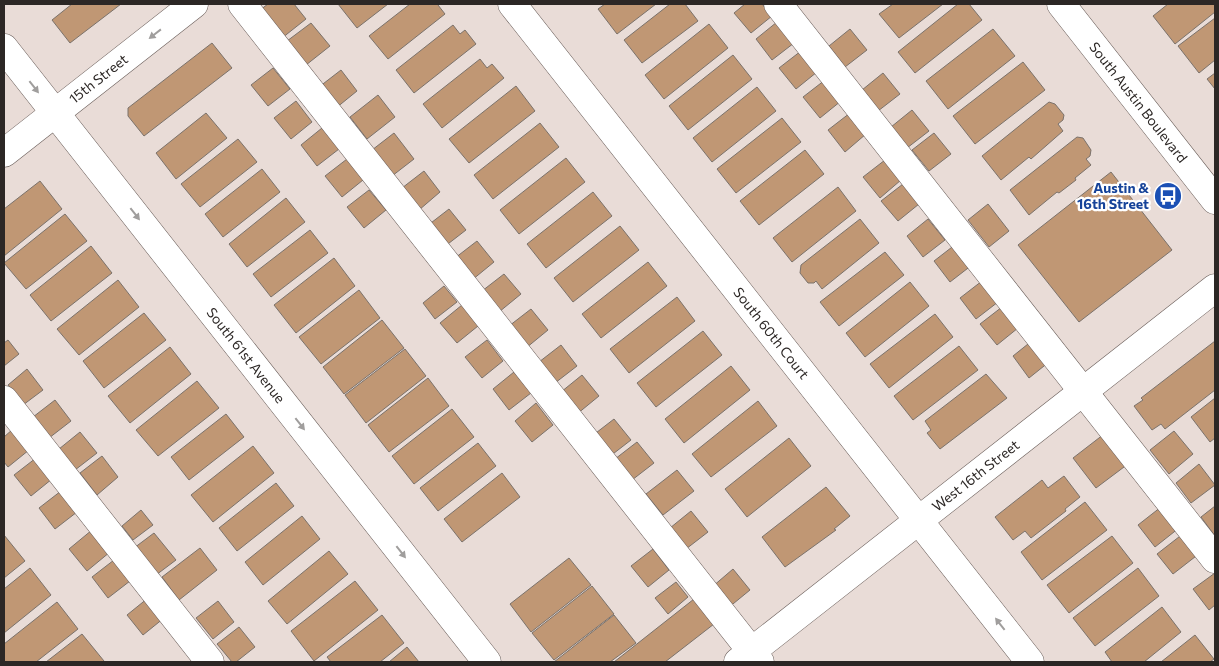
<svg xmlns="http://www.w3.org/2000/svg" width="1219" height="666" viewBox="0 0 1219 666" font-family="Commissioner,sans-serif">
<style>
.building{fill:#c09774;stroke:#7b726b}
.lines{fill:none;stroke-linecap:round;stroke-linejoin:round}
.minor-casing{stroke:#695d59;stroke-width:29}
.minor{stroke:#fff;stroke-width:28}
.oneway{fill:#a09e9d}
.labels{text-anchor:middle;stroke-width:4.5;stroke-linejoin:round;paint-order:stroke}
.street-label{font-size:14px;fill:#2c2725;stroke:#fff}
.transit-label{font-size:14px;font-weight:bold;fill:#164399;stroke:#fff;text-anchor:end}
</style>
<rect width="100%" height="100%" fill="#e9dcd7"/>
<path class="building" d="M72 4H121L70 43 52 20Z
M268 4H294L306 19 282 38 260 10Z
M338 4H388L357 28Z
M410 4H439L438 5 445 14 388 59 369 36Z
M605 4H656L617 34 598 9Z
M670 4H685L698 21 642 63 624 40Z
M745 4H762L772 16 751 33 734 13Z
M893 4H943L899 38 879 14Z
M958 4H969L982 20 915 73 898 52Z
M1168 4H1215V12L1175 44 1153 16Z
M1215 18V60L1199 73 1178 46Z
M777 22 794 43 772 60 756 39Z
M311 23 330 46 306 65 287 41Z
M709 24 728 48 664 99 645 75Z
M453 25 460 34 465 30 476 44 414 93 396 70Z
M850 29 867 50 845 67 829 46Z
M993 29 1015 56 948 109 926 81Z
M212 43 232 68 144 136 128 116V108Z
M801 51 817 72 796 89 779 68Z
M733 55 752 79 688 130 669 106Z
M480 59 487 68 492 64 504 78 442 128 423 104Z
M1023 62 1045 90 975 144 953 116Z
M273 68 290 89 268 106 251 85Z
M341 70 357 91 336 108 319 87Z
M883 73 900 94 878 111 862 90Z
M1215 73V89L1207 79Z
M825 80 841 101 820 118 803 97Z
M516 86 535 111 469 163 449 139Z
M757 87 776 111 712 162 693 138Z
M378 95 395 117 367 139 350 117Z
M296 101 312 122 291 139 274 118Z
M1049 102 1055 104 1064 115 1063 120 1058 124 1063 131 1031 159 1029 157 1001 180 982 156Z
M912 110 929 131 907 148 891 127Z
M206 113 227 138 176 179 156 153Z
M850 113 866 134 845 152 828 130Z
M782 118 801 142 736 193 717 169Z
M540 123 559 147 493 199 474 175Z
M322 128 339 149 317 166 301 145Z
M394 133 414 159 392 176 372 150Z
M934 133 951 154 929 171 912 150Z
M1077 137 1083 138 1091 150 1090 156 1086 159 1091 165 1075 178 1076 180 1059 193 1057 192 1029 215 1010 190Z
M238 139 257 162 200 207 181 184Z
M805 150 824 174 759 225 740 201Z
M566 158 585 182 519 234 500 210Z
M347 159 363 180 342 197 325 176Z
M885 160 901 180 880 198 863 177Z
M262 169 280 192 223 237 205 214Z
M424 171 440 192 419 210 402 188Z
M1111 172 1172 250 1079 322 1018 245Z
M40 181 62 209 4 256V209Z
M903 184 919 204 898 221 881 201Z
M838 187 856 211 792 262 773 238Z
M369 190 386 210 364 228 347 207Z
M593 192 612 216 546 268 527 244Z
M286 198 305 222 247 267 229 244Z
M988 204 1009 231 989 247 968 220Z
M449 209 466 230 444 247 427 226Z
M65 214 87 241 26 289 4 263Z
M860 219 879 243 822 289 816 281 814 283H808L800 273 801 265Z
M928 219 945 240 923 257 907 236Z
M620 226 639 250 573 302 554 278Z
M310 230 328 253 271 297 253 274Z
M477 241 494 262 472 280 455 258Z
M956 244 972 265 950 282 934 261Z
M91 246 112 273 51 321 30 295Z
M885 252 904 275 839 326 820 302Z
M334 258 355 286 296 333 274 305Z
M648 262 667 286 601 338 582 314Z
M504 274 521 294 499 312 482 291Z
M118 280 139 307 79 355 57 329Z
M982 281 998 302 976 319 960 298Z
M910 282 929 306 865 357 846 333Z
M444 286 457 302 435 319 423 303Z
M359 290 380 318 321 364 299 337Z
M677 297 695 321 629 373 610 349Z
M462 305 478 326 457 343 440 323Z
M1002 307 1018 328 997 345 980 324Z
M531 309 548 330 526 348 509 326Z
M144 313 166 340 104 388 83 361Z
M935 314 953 337 889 388 870 364Z
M382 320 404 348 344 394 323 367Z
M703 331 722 355 656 407 637 383Z
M8 340 19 354 4 366V343Z
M487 340 503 361 482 378 465 357Z
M1033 340 1049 362 1029 378 1013 356Z
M1215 341V390L1165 429 1161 424 1152 430 1134 406 1143 400 1141 398Z
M561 345 577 366 555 383 539 362Z
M959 346 978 370 913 420 894 396Z
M170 347 191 374 130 423 108 396Z
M405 349 426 376 366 423 345 395Z
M731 366 750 390 684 443 665 419Z
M27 369 43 390 23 405 8 385Z
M514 372 531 393 509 410 493 389Z
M986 374 1007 398 940 449 927 433 931 430 925 421Z
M582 375 599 396 577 414 561 392Z
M428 378 449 406 389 452 368 425Z
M197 381 219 408 158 456 136 430Z
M1215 398V438L1210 442 1191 417Z
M55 400 71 421 49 438 33 417Z
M758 401 777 426 711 477 692 454Z
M536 403 553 425 532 442 515 421Z
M452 409 474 437 414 484 392 456Z
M226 414 244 437 189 480 171 457Z
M614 419 631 440 609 457 592 436Z
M13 429 29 450 8 467 4 462V437Z
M1108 431 1132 461 1096 488 1073 458Z
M1174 431 1193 454 1169 474 1150 450Z
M80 432 97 453 75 470 59 449Z
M789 438 811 466 747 517 725 489Z
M637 442 654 463 632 480 615 459Z
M478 443 496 466 438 511 420 488Z
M253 446 274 473 213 522 191 495Z
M102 456 118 477 97 495 80 473Z
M36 458 52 479 31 496 14 475Z
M1199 464 1215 485 1191 503 1176 483Z
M677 470 694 491 663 515 646 494Z
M502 473 520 497 462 542 444 519Z
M1064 476 1080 497 1065 509 1066 511 1031 538 1025 531 1013 540 995 517 1042 480 1048 488Z
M276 483 294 506 237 551 219 528Z
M826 487 850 516 834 529 836 530 785 567 762 537Z
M61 491 77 512 55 529 39 508Z
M1085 502 1107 530 1042 580 1021 552Z
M1215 506V536L1201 517Z
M1161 507 1179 528 1155 547 1138 525Z
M141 510 153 525 133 540 122 526Z
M691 511 708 532 686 549 670 528Z
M302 516 320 539 263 585 245 562Z
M92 530 110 552 87 571 69 549Z
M154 533 176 560 156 575 134 548Z
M1184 533 1200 553 1173 574 1157 554Z
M4 535 25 561 4 578Z
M1112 536 1133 563 1069 613 1047 585Z
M200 548 217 570 179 600 162 577Z
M653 549 669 570 648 587 631 566Z
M329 551 348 574 287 624 268 601Z
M569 558 591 585 531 632 510 604Z
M114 560 130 581 108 598 92 577Z
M30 568 51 595 4 633V589Z
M1138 568 1159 596 1095 646 1073 618Z
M733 569 750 590 728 608 712 587Z
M1215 573V605L1209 610 1193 589Z
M355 581 378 610 314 661 291 631Z
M676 582 688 597 668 614 655 598Z
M592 586 614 614 554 660 532 633Z
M148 598 164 618 143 635 127 615Z
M694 599 714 624 665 662H614Z
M218 601 234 622 213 639 196 618Z
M57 602 78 629 36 662H4V644Z
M1162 607 1181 632 1144 662H1112L1105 652Z
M382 615 404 643 380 662H331L327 657Z
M614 615 636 643 610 662H554Z
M239 627 255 647 236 662H232L217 644Z
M82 634 104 661 102 662H46Z
M1195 635 1214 659 1210 662H1161Z
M407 647 419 662H389Z"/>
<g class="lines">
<defs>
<g id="minor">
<path d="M242 4 760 662"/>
<path id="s1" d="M512 4 1030 662"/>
<path d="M778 4 1215 559"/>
<path id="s2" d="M1061 4 1215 200"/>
<path id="s3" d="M4 48 487 662"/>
<path id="s4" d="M4 153 194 4"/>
<path d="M4 400 210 662"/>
<path id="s5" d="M738 662 1215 288"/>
</g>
</defs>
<use href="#minor" class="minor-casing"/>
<use href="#minor" class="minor"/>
</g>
<defs><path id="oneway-solid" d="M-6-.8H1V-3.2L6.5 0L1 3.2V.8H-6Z" transform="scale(1.25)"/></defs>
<g class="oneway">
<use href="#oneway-solid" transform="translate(155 34) rotate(142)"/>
<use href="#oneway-solid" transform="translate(34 87) rotate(52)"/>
<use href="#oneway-solid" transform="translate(135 214) rotate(52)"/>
<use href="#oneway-solid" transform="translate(300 424) rotate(52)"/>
<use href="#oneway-solid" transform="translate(401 552) rotate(52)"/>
<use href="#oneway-solid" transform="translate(1000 624) rotate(-128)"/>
</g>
<defs>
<symbol id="bus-disc" viewBox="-11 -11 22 22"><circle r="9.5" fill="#1a4fb4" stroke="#fff"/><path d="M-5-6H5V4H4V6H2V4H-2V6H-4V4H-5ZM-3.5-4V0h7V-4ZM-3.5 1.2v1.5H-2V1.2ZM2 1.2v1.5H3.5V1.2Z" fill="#fff"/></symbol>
</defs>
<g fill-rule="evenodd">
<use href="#bus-disc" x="1152" y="180" width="32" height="32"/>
</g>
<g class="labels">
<g class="street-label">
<text dy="5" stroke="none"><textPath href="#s4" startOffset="120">15th Street</textPath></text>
<text dy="5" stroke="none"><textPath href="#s2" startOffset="125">South Austin Boulevard</textPath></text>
<text dy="5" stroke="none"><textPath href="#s1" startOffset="419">South 60th Court</textPath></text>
<text dy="5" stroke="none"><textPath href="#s3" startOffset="391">South 61st Avenue</textPath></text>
<text dy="5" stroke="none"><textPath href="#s5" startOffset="302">West 16th Street</textPath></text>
</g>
<g class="transit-label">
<text x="1149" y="193">Austin &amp;<tspan x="1149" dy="16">16th Street</tspan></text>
</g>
</g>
<rect width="1219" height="666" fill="none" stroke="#2c2725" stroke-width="10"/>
</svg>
